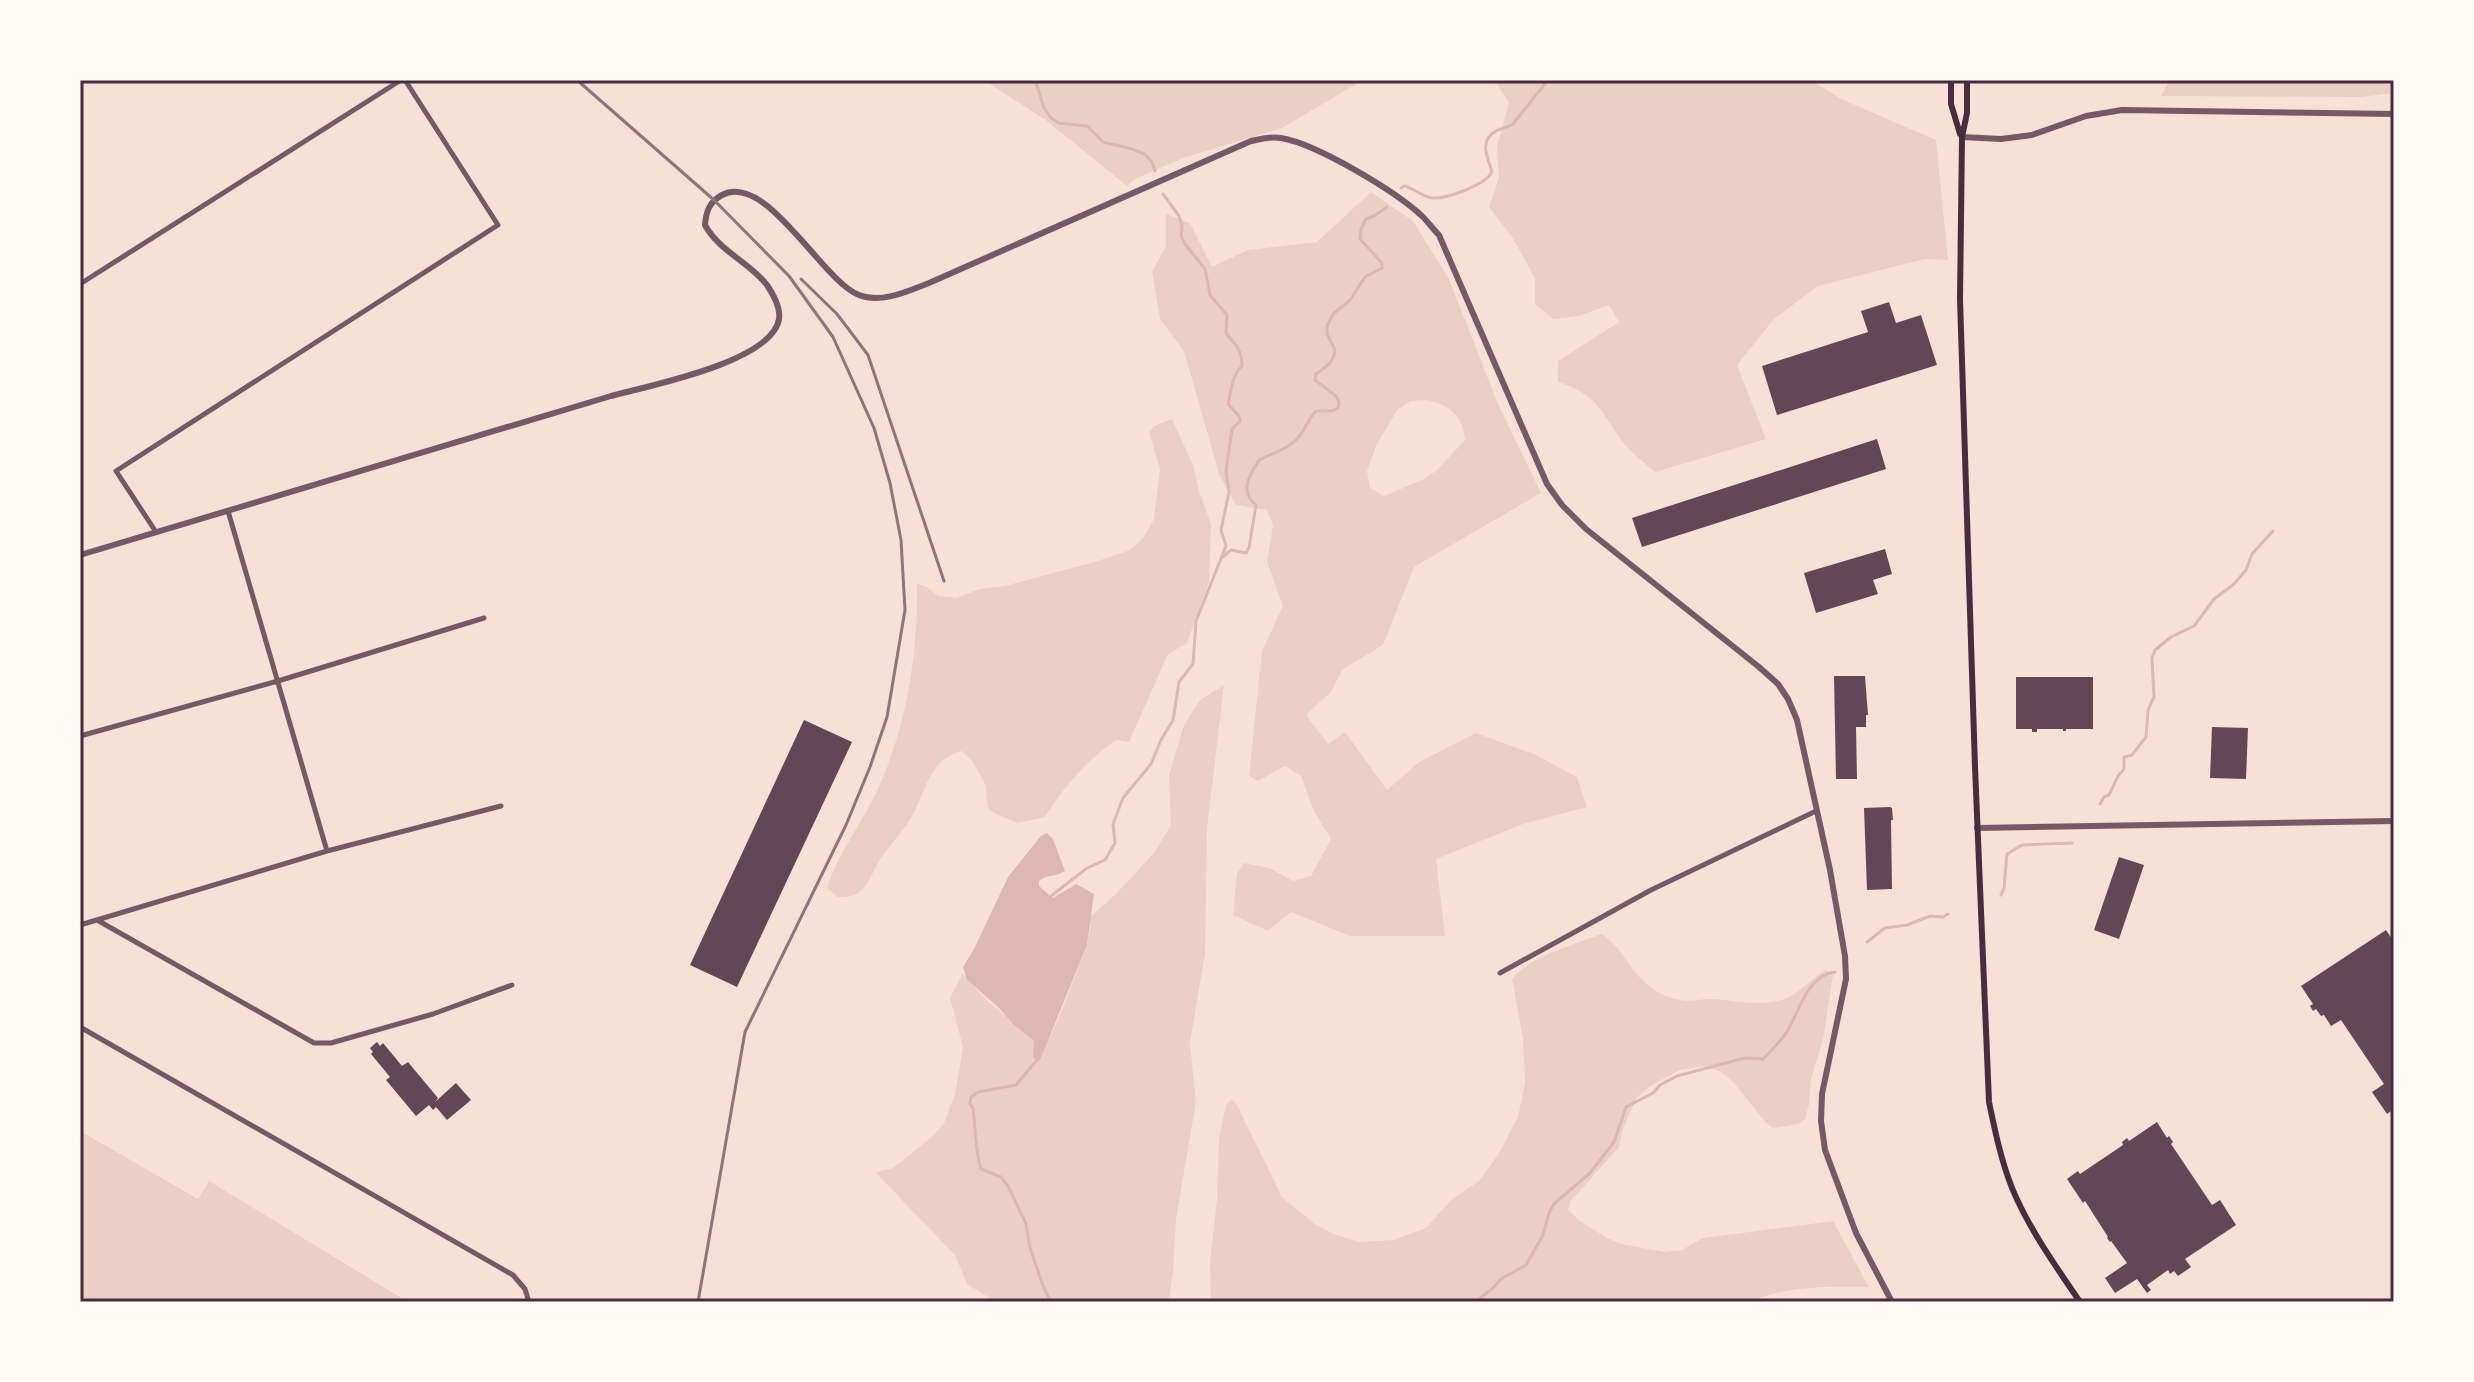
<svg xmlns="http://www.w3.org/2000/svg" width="2474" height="1382" viewBox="0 0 2474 1382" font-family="'Titillium Web',sans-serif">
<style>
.green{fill:#ebcfc5;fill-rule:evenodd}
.water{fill:#dcb8b0}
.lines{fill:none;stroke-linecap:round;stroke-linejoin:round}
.stream{stroke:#dcb8b0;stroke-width:3}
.building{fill:#644757}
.minor{stroke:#755966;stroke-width:5}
.tertiary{stroke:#755966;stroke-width:6}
.secondary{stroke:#4a2c40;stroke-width:6}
.rail{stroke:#8f747c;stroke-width:3}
.neatline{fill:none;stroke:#4a2c40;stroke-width:3}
</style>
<rect width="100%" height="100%" fill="#f7e1d7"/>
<path class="green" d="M984 80H1363L1282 128 1183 158 1135 179 1127 186 1047 121Z
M1494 80H1811L1841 99 1936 140 1948 260 1925 259 1818 286 1773 320 1737 365 1766 439 1655 472C1645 464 1635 455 1626 446 1600 414 1603 397 1558 382V361L1619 322 1609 305 1579 316 1553 319 1535 304V278L1512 237 1489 207 1499 178 1497 147 1509 102Z
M2170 80H2394V93L2362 97 2161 96Z
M1371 192 1413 221 1449 279 1498 404 1541 493 1414 567 1383 645 1343 669 1331 692 1306 715 1328 744 1345 732 1387 790 1419 762 1476 733 1536 755 1577 777 1587 807 1523 824 1436 859 1445 936H1350L1291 912 1268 931 1233 915 1237 874 1244 863 1269 868 1293 881 1311 876 1331 839 1314 811 1301 776 1285 766 1258 781 1249 776 1262 651 1283 606 1267 562 1273 525 1267 510 1236 505 1219 474 1184 351 1160 319 1152 271 1166 247V214L1190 223 1212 267 1248 250 1317 242ZM1427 400C1450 405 1463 416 1465 440L1436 471 1422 480 1384 496 1370 488 1367 471 1376 446 1397 410 1411 401Z
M1172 419 1193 465 1199 491 1211 524 1209 582 1187 643 1168 654 1129 742 1116 740C1087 760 1064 787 1045 817L1018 823 994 813 988 808 985 784 973 762 962 751C928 759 926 793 911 818 902 833 890 844 881 858 874 868 868 889 856 894 852 897 843 897 838 897L827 888C838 854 859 827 875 795 906 731 918 655 917 584L925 586 939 596 956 598 980 589 1005 586 1098 561 1130 550 1143 538 1154 519 1160 469 1149 432 1154 426Z
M1224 685 1207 828 1205 954 1190 1043 1196 1102 1176 1219 1173 1271 1169 1302H996L967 1284 955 1255 875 1172 891 1169 900 1163 934 1135 944 1123 955 1094 963 1047 950 998 963 973 967 980 988 1001 1034 1041 1035 1047 1050 1037 1065 1003 1087 945 1091 924 1089 918 1117 893 1155 852 1171 825 1169 775 1184 725 1200 700Z
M1601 934C1622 946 1628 969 1647 984 1656 992 1668 998 1680 1000 1690 1002 1701 999 1711 999 1738 1000 1766 1009 1791 996 1804 989 1813 976 1826 970L1833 975 1823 1040 1811 1079 1809 1104 1805 1119 1798 1124 1773 1128 1766 1123 1734 1083 1721 1072 1705 1066 1680 1070 1650 1086 1637 1097 1622 1131 1619 1147 1570 1202 1568 1210 1580 1221 1607 1238 1621 1244 1665 1252 1682 1250 1703 1238 1833 1221 1869 1287C1827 1286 1787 1286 1747 1302H1211L1210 1261 1217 1199 1219 1139 1226 1105 1232 1099 1237 1105 1282 1197 1313 1223 1334 1234 1359 1242 1394 1240 1426 1228 1451 1200 1479 1181 1498 1155 1518 1117 1525 1083 1523 1039 1512 979C1530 956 1574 945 1601 934Z
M80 1131 198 1199 209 1181 408 1302H80Z"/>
<path class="water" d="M1047 833 1053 839 1065 871C1057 877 1047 874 1039 881V886L1053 898 1076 884 1094 894 1087 945 1040 1060 1037 1061 1033 1057 1034 1041 1014 1025 998 1007 967 980 963 967 974 949 1008 877 1041 836Z"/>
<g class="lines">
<path class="stream" d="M1035 80 1044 108 1051 118 1058 123 1087 126 1103 142 1132 149 1145 154 1152 162 1155 171
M1401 188 1404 186C1413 188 1419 194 1428 197 1442 202 1485 185 1492 172 1488 158 1478 141 1496 131 1502 128 1507 128 1513 124L1548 80
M1223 557 1231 550 1246 553 1249 548 1256 505C1239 491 1249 476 1259 460 1271 454 1288 449 1298 438 1305 430 1308 419 1316 411H1332L1338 408 1339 402 1336 396 1315 380 1316 374C1326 367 1334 362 1335 350L1327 334V326L1333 314 1350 300 1365 277 1382 268V263L1360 239 1361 229 1366 219 1374 216 1387 207
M2100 804 2104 797 2109 795 2118 776 2124 769V757L2132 755 2146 737 2148 710 2154 697 2152 658 2155 650 2171 637 2194 626 2214 599 2234 584 2246 570 2252 554 2273 531
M2001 895 2004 888 2007 854 2022 845 2072 843
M1051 896 1087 868 1105 860 1115 843 1113 824 1123 798 1151 764 1161 740 1173 720 1179 682 1193 664 1196 621 1226 546 1221 530 1229 492 1226 471 1232 429 1240 421 1239 416 1228 404C1231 391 1232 375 1242 366 1242 349 1235 345 1226 333L1227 315 1210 295 1205 269 1185 244 1181 235 1182 226 1179 216 1163 194
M1867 942 1885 928 1907 925 1930 916 1943 917 1948 914
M1037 1060 1016 1085 978 1092 971 1097 970 1104 973 1108C975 1123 976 1156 981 1169L1001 1177 1008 1186 1026 1224 1030 1248 1043 1286 1051 1302
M1475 1302 1493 1288 1501 1279 1526 1265 1543 1235 1549 1213 1554 1204 1590 1173 1614 1142 1626 1107 1653 1093 1660 1085 1677 1076 1745 1058 1763 1059C1771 1050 1782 1041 1788 1030 1800 1009 1808 975 1835 972"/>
</g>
<path class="building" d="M1889 302 1896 323 1921 315 1937 365 1777 415 1762 366 1868 332 1861 311Z
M1877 439 1886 469 1642 547 1632 518Z
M1885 549 1892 574 1873 580 1878 594 1816 613 1804 573Z
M1834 676H1865L1868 715H1866V727H1856L1857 779H1836Z
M2016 677H2093V729H2066V731H2063V729H2037V732H2032V729H2016Z
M804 720 852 742 737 987 690 965Z
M2212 727 2248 728 2246 779 2210 778Z
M1890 807 1892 808 1893 820H1891L1892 889 1867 890 1864 808Z
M2119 857 2144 865 2119 939 2094 930Z
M2386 930 2394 942V1109L2387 1114 2372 1092 2384 1084 2341 1020 2331 1026 2324 1015 2321 1016 2316 1009 2313 1011 2310 1006 2313 1004 2301 986Z
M377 1042 380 1046 383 1043 402 1066 408 1062 438 1098 435 1102 456 1083 471 1100 447 1120 436 1107 433 1110 429 1105 416 1116 386 1080 390 1077 371 1054 373 1052 370 1048Z
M2157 1122 2167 1138 2169 1136 2173 1142 2171 1144 2212 1205 2220 1200 2236 1225 2185 1259 2191 1267 2178 1276 2174 1271 2170 1274 2168 1270 2147 1285 2151 1290 2147 1293 2137 1279 2115 1293 2105 1278 2127 1263 2111 1241 2110 1242 2107 1238 2108 1237 2085 1201 2083 1203 2067 1179 2078 1171 2080 1174 2123 1145 2122 1142 2127 1138 2129 1141Z"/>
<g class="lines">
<path class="minor" d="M80 284 401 80
M228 511 327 851
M156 532 116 471 498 225 405 80
M80 736 278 681 484 618
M97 920 314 1043H331L433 1014 512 985
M80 925 327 851 501 806
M1500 973 1651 890 1816 811
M80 1027 513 1275 525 1289 529 1302"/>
<path class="tertiary" d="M1962 137 2001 139 2032 135 2086 116 2122 110 2394 114
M80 555 611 396C648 386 772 362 779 319 781 307 773 294 767 285 749 262 719 251 705 225 706 212 709 202 722 195 767 172 821 280 859 295 881 304 908 291 929 283L1251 141C1261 139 1271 136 1281 138 1317 144 1395 191 1422 216 1428 222 1433 229 1439 235L1547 484 1562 505 1586 529 1759 667 1778 684 1788 699 1797 720 1830 870 1845 956 1846 979 1822 1094 1821 1121 1825 1150 1856 1233 1892 1302
M1977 828 2394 821"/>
<path class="secondary" d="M1951 80V104L1960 134
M1967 80V113L1962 137 1960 299 1975 767 1989 1102C1995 1131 2001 1160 2012 1188 2029 1229 2055 1265 2080 1302"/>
<path class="rail" d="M577 80 714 200 789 276 833 337 874 428 890 483 901 540 905 610 887 717 870 767 846 825 745 1032 698 1302
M801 279 837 314 868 355 944 581"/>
</g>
<rect width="2474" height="1382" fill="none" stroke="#fffaf5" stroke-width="164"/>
<rect x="82" y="82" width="2310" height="1218" class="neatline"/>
</svg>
